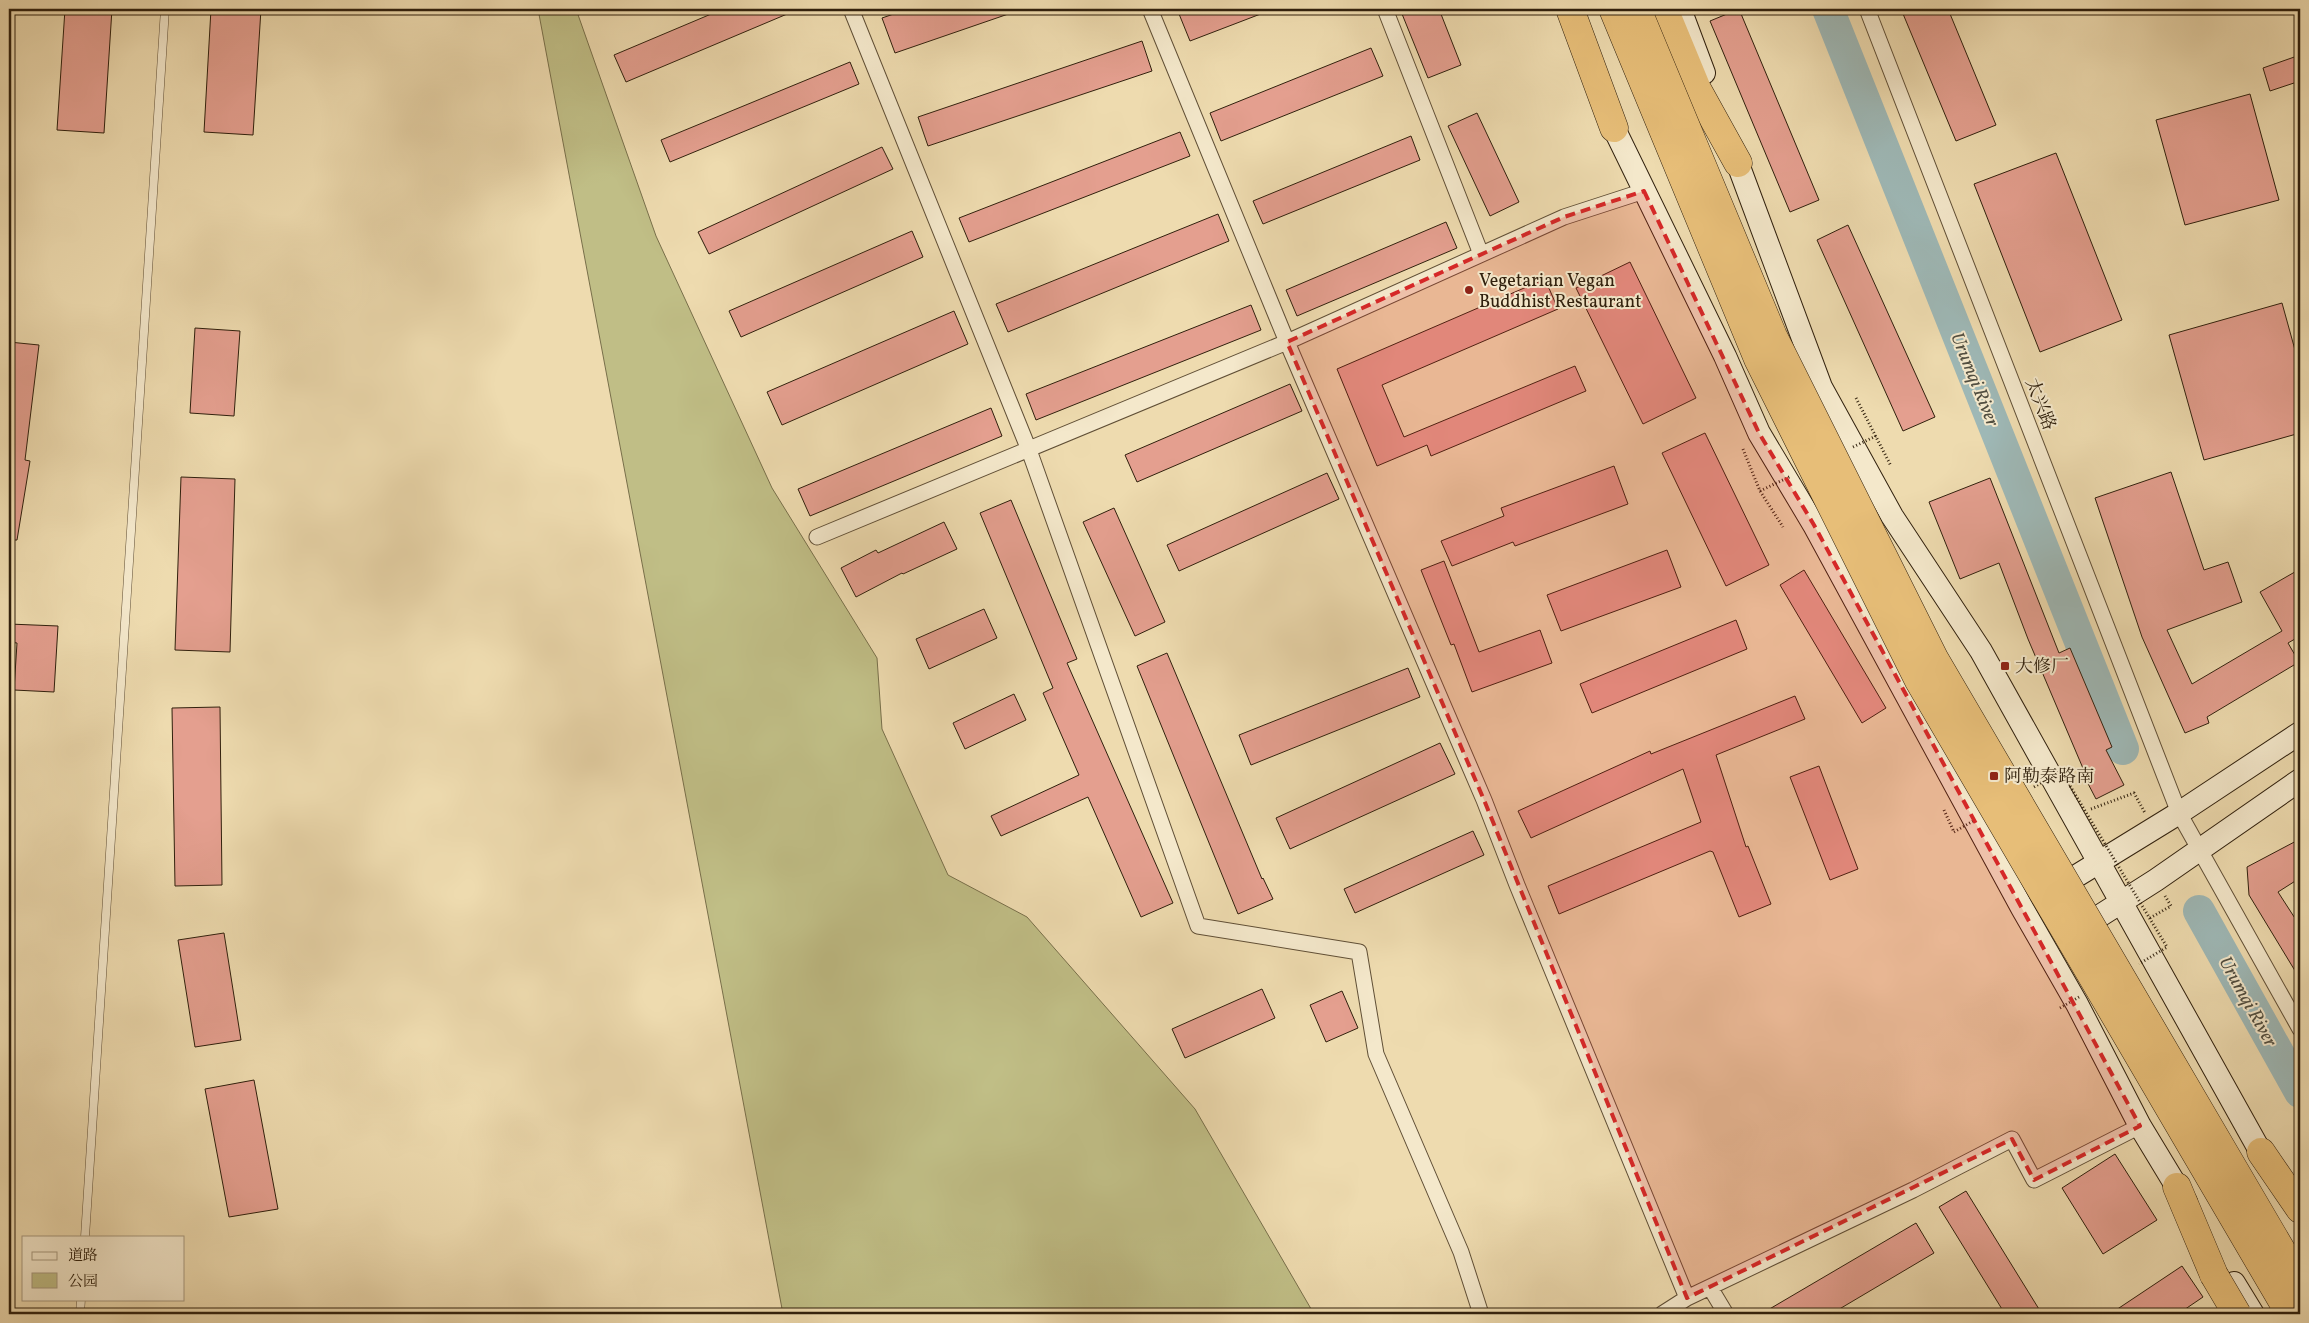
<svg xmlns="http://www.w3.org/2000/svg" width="2309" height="1323" viewBox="0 0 2309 1323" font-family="Vollkorn,'Noto Serif SC',serif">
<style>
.green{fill:#c0be86;stroke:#786f4a}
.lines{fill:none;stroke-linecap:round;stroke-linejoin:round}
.river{stroke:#9eb8b6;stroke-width:32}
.building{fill:#e49f8f;stroke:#30200d}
.lane-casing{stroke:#604f36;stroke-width:9}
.street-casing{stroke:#604f36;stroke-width:17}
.secondary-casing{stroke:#30200d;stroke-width:24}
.highway-casing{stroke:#30200d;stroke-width:29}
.path{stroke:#30200d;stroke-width:3;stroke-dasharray:1 2.5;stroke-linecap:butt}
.lane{stroke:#f4e8cb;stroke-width:8}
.street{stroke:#f4e8cb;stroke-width:15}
.secondary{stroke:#f4e8cb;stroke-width:22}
.highway{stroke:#e7be78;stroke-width:28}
.highway-bridge-casing{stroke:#30200d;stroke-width:29;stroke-linecap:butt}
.path-bridge{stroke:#30200d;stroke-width:3;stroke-dasharray:1 2.5;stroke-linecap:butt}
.highway-bridge{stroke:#e7be78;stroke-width:28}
.marked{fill:#d62828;fill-opacity:0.2;stroke:#d62828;stroke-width:4;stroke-dasharray:10 6;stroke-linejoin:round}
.poi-dot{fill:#8f2418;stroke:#f4e8cb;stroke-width:2}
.labels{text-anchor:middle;stroke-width:4;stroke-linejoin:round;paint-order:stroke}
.poi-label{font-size:18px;fill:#30200d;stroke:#f4e8cb;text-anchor:start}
.street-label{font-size:18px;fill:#30200d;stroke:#f4e8cb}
.water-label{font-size:19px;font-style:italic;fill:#514e40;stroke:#f4e8cb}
</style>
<rect width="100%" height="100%" fill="#eedbaf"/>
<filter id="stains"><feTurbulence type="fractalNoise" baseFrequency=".004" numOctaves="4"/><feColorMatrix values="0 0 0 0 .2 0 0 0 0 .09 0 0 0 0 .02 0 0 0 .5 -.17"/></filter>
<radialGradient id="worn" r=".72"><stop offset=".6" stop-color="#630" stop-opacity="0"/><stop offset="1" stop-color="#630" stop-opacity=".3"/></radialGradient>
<path class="green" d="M538 9H576L656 236 772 488 877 658 882 729 948 875 1027 917 1195 1109 1314 1314H783Z"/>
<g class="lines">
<path class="river" d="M1828 9 2123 749
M2199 911 2300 1092"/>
</g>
<path class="building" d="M65 9H112L104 133 57 130Z
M211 9H261L253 135 204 132Z
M723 9H799L626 82 614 55Z
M908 9H1016L1017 11 895 53 882 18Z
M1177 9H1271V10L1190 41Z
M1400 9H1439L1461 65 1428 78Z
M1739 9 1819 200 1790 212 1710 21Z
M1901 9H1948L1996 125 1956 141Z
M1142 41 1152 71 928 146 918 117Z
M1371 48 1383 76 1221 141 1210 113Z
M2300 55V81L2270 91 2263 68Z
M850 62 859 84 670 162 661 140Z
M2250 94 2279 200 2185 225 2156 120Z
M1477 113 1519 202 1490 216 1448 126Z
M1180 132 1190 156 969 242 959 218Z
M1411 136 1420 160 1263 224 1253 201Z
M882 147 893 169 709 254 698 232Z
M2056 153 2122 320 2040 352 1974 184Z
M1218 214 1229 241 1008 332 996 304Z
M1446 222 1457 248 1297 316 1286 290Z
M1848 225 1935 417 1903 431 1817 240Z
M912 231 923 257 741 337 729 311Z
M1630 262 1696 398 1643 424 1576 288Z
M1545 279 1558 309 1382 385 1404 437 1575 366 1586 391 1431 456 1427 445 1377 466 1337 369Z
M2282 303 2300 368V433L2204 460 2169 335Z
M1251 305 1261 330 1036 420 1026 394Z
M954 311 968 344 782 425 767 392Z
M195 328 240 331 234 416 190 413Z
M9 342 39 345 25 460 30 461 17 540H9Z
M1290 384 1302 411 1137 482 1125 455Z
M991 408 1002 436 810 516 798 489Z
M1705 433 1769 565 1726 586 1662 453Z
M1614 466 1628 504 1515 546 1513 542 1452 566 1441 541 1504 516 1501 508Z
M2171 472 2204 570 2228 562 2242 602 2167 630 2192 684 2282 631 2260 592 2300 569V636L2288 643 2299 662 2207 717 2209 723 2185 733 2142 637 2095 498Z
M1327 473 1339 499 1179 571 1167 545Z
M181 477 235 479 230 652 175 650Z
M1990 478 2059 653 2070 648 2112 747 2106 750 2124 785 2096 799 2083 774 2085 773 2028 639 1999 563 1960 579 1929 502Z
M1011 500 1077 659 1067 663 1173 903 1141 917 1088 797 1001 836 991 816 1079 775 1043 693 1053 688 980 513Z
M1114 508 1165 622 1135 636 1083 522Z
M944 522 957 549 903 574 902 573 856 597 841 568 876 550 878 553Z
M1667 550 1681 587 1561 631 1547 595Z
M1444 561 1479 652 1540 630 1552 663 1472 692 1454 644 1451 645 1421 570Z
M1804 570 1886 708 1862 723 1780 585Z
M984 609 997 638 929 669 916 639Z
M1736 620 1747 649 1592 713 1580 684Z
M9 624 58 626 54 692 14 690 17 643 9 642Z
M1167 653 1262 879 1263 878 1273 899 1238 914 1137 666Z
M1408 668 1420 697 1251 765 1239 735Z
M1014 694 1026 720 965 749 953 723Z
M1795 696 1805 719 1716 755 1746 847 1748 846 1771 904 1739 917 1713 852 1710 851 1559 914 1548 886 1701 822 1683 769 1531 838 1518 811 1650 751 1651 754Z
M220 707 222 885 175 886 172 708Z
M1440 743 1455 774 1290 849 1276 818Z
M1819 766 1858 869 1830 880 1790 777Z
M1473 831 1484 855 1355 913 1344 889Z
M2300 839V878L2278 892 2300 926V979L2249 895 2247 867Z
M224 933 241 1040 195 1047 178 940Z
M1262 989 1275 1018 1185 1058 1172 1029Z
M1342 991 1358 1028 1326 1042 1310 1005Z
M254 1080 278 1209 229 1217 205 1089Z
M2115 1154 2157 1220 2103 1254 2062 1188Z
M1966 1191 2042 1314H2005L1939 1207Z
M1916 1223 1934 1253 1831 1314H1761Z
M2182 1266 2203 1297 2178 1314H2110Z"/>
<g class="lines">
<defs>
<path id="lane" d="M85 1237 165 9
M80 1314 81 1299"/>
<path id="street" d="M851 9 1029 450 1198 926 1359 952 1376 1054 1461 1252 1481 1314
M1150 9 1287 342 1484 800 1517 885 1687 1298
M1385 9 1481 254
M1867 9 2179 813 2300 1029
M817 537 1287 342 1564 217 1644 191
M1711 1289 1726 1314
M1662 1314 1687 1298 1913 1190 2012 1139 2034 1180 2140 1126"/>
<path id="secondary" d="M1680 9 1704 73
M1606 112 1725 356 1759 433 1814 525 2022 908 2077 1004 2140 1126 2186 1202
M1732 148 1821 387 1892 516 1981 651 2269 1167
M2052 891 2179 813 2300 733
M2076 931 2156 880 2300 780
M2234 1283 2253 1314"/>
<path id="highway" d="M1570 9 1614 128
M1664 9 1697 89 1738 163
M2261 1152 2300 1209
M2177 1187 2214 1275"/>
</defs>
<use href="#lane" class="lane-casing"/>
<use href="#street" class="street-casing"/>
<use href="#secondary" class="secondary-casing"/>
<use href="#highway" class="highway-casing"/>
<path class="path" d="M1856 398 1891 466
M1743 449 1760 491 1783 527
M2091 809 2134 793 2145 813
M1944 810 1954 832
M2150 918 2171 906 2165 896"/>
<use href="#lane" class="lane"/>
<use href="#street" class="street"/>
<use href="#secondary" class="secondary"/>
<use href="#highway" class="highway"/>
<defs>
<path id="highway-bridge" d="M1613 9 1758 359 1919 681 2290 1314
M1637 9 1773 336 1934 658 2300 1282
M2214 1275 2237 1314"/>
</defs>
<use href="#highway-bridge" class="highway-bridge-casing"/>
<path class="path-bridge" d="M1853 447 1876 436
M1760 491 1791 476
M2034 787 2061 771 2167 947 2139 964
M1954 832 1975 820
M2060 1008 2079 997"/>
<use href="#highway-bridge" class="highway-bridge"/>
</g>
<path class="marked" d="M1644 191 1759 433 1814 525 2140 1126 2034 1180 2012 1139 1687 1298 1484 800 1287 342 1564 217Z"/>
<g class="poi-dot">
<circle cx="1469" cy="290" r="5"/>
<rect x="2000" y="661" width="10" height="10" rx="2.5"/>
<rect x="1989" y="771" width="10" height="10" rx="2.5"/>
</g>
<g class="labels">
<g class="poi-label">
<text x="1479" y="286">Vegetarian Vegan<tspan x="1479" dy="21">Buddhist Restaurant</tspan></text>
<text x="2015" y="672">大修厂</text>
<text x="2004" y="782">阿勒泰路南</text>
</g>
<g class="street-label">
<text transform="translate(2041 404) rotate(69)" y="6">太兴路</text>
</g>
<g class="water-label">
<text transform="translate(1976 379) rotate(68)" y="7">Urumqi River</text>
<text transform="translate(2249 1001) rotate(61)" y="7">Urumqi River</text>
</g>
</g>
<rect width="2309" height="1323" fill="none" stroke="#eedbaf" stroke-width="30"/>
<rect x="10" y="10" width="2289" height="1303" fill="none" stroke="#30200d" stroke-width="2.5"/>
<rect x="15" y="15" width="2279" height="1293" fill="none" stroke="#30200d"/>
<rect x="22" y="1236" width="162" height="65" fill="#f4e8cb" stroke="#a6987f"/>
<rect x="32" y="1252" width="25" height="8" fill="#f4e8cb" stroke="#a6987f"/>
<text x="68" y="1260" font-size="15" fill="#30200d">道路</text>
<rect x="32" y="1273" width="25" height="15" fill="#c0be86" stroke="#a6987f"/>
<text x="68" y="1286" font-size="15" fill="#30200d">公园</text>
<rect width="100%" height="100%" filter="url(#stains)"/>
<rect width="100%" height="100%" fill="url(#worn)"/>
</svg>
